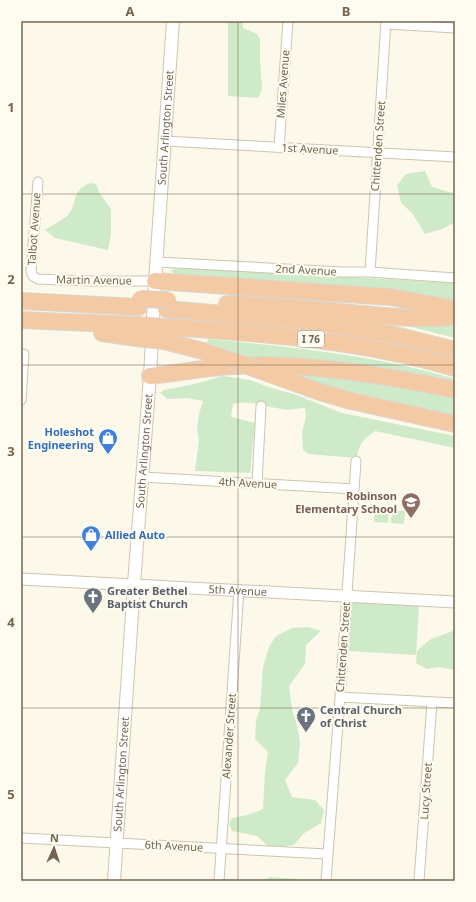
<svg xmlns="http://www.w3.org/2000/svg" width="476" height="902" viewBox="0 0 476 902" font-family="'Noto Sans',sans-serif">
<style>
.green{fill:#ceeac8}
.lines{fill:none;stroke-linecap:round;stroke-linejoin:round}
.minor-casing{stroke:#cec4b0;stroke-width:11}
.tertiary-casing{stroke:#cec4b0;stroke-width:13}
.secondary-casing{stroke:#d1c5ad;stroke-width:14}
.motorway-casing{stroke:#dbd7d1;stroke-width:18}
.minor{stroke:#fff;stroke-width:9}
.tertiary{stroke:#fff;stroke-width:11}
.secondary{stroke:#fff;stroke-width:12}
.motorway{stroke:#f3caa3;stroke-width:16}
.motorway-bridge-casing{stroke:#dbd7d1;stroke-width:18;stroke-linecap:butt}
.motorway-bridge{stroke:#f3caa3;stroke-width:16}
.grid{fill:none;stroke:#76654e;stroke-width:1;stroke-opacity:0.55}
.labels{text-anchor:middle;stroke-width:4;stroke-linejoin:round;paint-order:stroke}
.shield{fill:#fefcf0;stroke:#9f927f;stroke-width:1}
.shield-label{font-size:10px;font-weight:bold;fill:#76654e}
.street-label{font-size:11px;fill:#76654e;stroke:#fefcf0}
.shop-label{font-size:11px;font-weight:bold;fill:#366cbe;stroke:#fefcf0;text-anchor:end}
.education-label{font-size:11px;font-weight:bold;fill:#785e54;stroke:#fefcf0;text-anchor:end}
.worship-label{font-size:11px;font-weight:bold;fill:#5b616d;stroke:#fefcf0;text-anchor:start}
.neatline{fill:none;stroke:#76654e;stroke-width:1.5}
.grid-label{font-size:13px;text-anchor:middle;font-weight:bold;fill:#76654e}
</style>
<rect width="100%" height="100%" fill="#fcf9ea"/>
<path class="green" d="M228 21H243V28L257 34 260 39V60L262 89 258 98 228 96Z
M425 171 432 187 449 192 455 193V225L451 224 442 229 425 234 412 213 401 203 397 185 406 174Z
M90 183 96 184 99 192 111 209V233L108 250 55 238 45 230C52 225 61 221 67 216 79 204 69 192 90 183Z
M183 267 455 283V304L178 276 171 271V270Z
M455 320V338L400 324Z
M208 339C291 347 375 355 455 379V385L246 359 187 342 207 343Z
M276 371H295L455 394V419L362 398Z
M223 376 250 380 271 388 294 394 342 413 455 436V448L375 431C363 440 359 443 357 458L308 454 303 450 302 432 306 417 305 408C298 408 289 411 283 409 263 407 253 400 233 404L231 417 255 423 250 473 195 471 199 440 197 430 199 414 203 401 188 398 168 399 160 393 164 390 195 384Z
M375 509 389 510 388 523 374 522Z
M392 510 405 511 404 524 391 523Z
M350 600 419 603 416 655 349 651Z
M308 627 321 631 306 645 305 664 289 686 292 709 297 725 300 743 298 763 285 780 292 797 315 800 324 810 321 823 303 834 294 845 270 848 257 836 232 831 229 824 232 818 247 815 263 809 265 772 268 752 255 739 256 720 260 709 263 667 269 647 276 636 292 628Z
M453 631H455V670L439 667 427 669 416 663 417 651 429 640Z
M270 877 298 879V881H261Z"/>
<g class="lines">
<defs>
<path id="minor" d="M386 24 455 28
M165 141 455 157
M279 148 288 21
M38 182 31 271 33 276 38 279 88 281H155
M157 262 343 272H370L455 278
M370 272 386 21
M21 400 24 354
M142 477 354 489
M257 484 261 406
M340 697 455 703
M21 838 327 854
M219 881 239 590
M326 881 340 697 356 461
M419 881 432 702"/>
<g id="tertiary">
<path id="s1" d="M21 579 455 602"/>
</g>
<g id="secondary">
<path id="s2" d="M114 881 134 584 150 376 155 281 173 21"/>
</g>
<path id="motorway" d="M155 281 390 297 455 309
M21 301 139 307
M227 304C269 305 310 309 352 313 386 316 421 321 455 316
M166 309 317 322 395 335 455 350
M21 320 137 325
M165 327C263 333 361 340 455 368
M102 333 136 338
M164 341 203 351 227 359
M259 370 320 392 351 401 455 424
M150 376C179 373 207 367 235 366 306 362 385 375 455 390"/>
</defs>
<use href="#minor" class="minor-casing"/>
<use href="#tertiary" class="tertiary-casing"/>
<use href="#secondary" class="secondary-casing"/>
<use href="#motorway" class="motorway-casing"/>
<use href="#minor" class="minor"/>
<use href="#tertiary" class="tertiary"/>
<use href="#secondary" class="secondary"/>
<use href="#motorway" class="motorway"/>
<defs>
<path id="motorway-bridge" d="M140 299 168 300
M137 325 165 327
M136 338 164 341
M227 359 259 370"/>
</defs>
<use href="#motorway-bridge" class="motorway-bridge-casing"/>
<use href="#motorway-bridge" class="motorway-bridge"/>
</g>
<path class="grid" d="M238 21V881M21 194H455M21 365H455M21 537H455M21 708H455"/>
<defs>
<symbol id="shop-pin" viewBox="-11 -11 22 30"><path d="M0 17L-7.5 6A9.5 9.5 0 1 1 7.5 6Z" fill="#3f7fe0" stroke="#fefcf0"/><path d="M-5-2.5h2.3a2.7 3.5 0 0 1 5.4 0H5L5.5 6h-11ZM-1.5-2.5h3a1.5 2.3 0 0 0-3 0Z" fill="#fff"/></symbol>
<symbol id="school-pin" viewBox="-11 -11 22 30"><path d="M0 17L-7.5 6A9.5 9.5 0 1 1 7.5 6Z" fill="#8d6e63" stroke="#fefcf0"/><path d="M0-5L7-2L0 1L-7-2ZM-4 1L0 2.5L4 1V4Q0 6-4 4Z" fill="#fff"/></symbol>
<symbol id="church-pin" viewBox="-11 -11 22 30"><path d="M0 17L-7.5 6A9.5 9.5 0 1 1 7.5 6Z" fill="#6b7280" stroke="#fefcf0"/><path d="M-1.2-6h2.4v3.5h3.3v2.4h-3.3V6h-2.4V-.1h-3.3v-2.4h3.3Z" fill="#fff"/></symbol>
</defs>
<g fill-rule="evenodd">
<use href="#shop-pin" x="97" y="427" width="22" height="30"/>
<use href="#school-pin" x="400" y="491" width="22" height="30"/>
<use href="#shop-pin" x="80" y="524" width="22" height="30"/>
<use href="#church-pin" x="82" y="586" width="22" height="30"/>
<use href="#church-pin" x="295" y="705" width="22" height="30"/>
</g>
<g class="labels">
<rect class="shield" x="298" y="331" width="26" height="16" rx="3"/>
<g class="shield-label">
<text x="311" y="343">I 76</text>
</g>
<g class="street-label">
<text transform="translate(283 84) rotate(-86)" y="4">Miles Avenue</text>
<text dy="4" stroke="none"><textPath href="#s2" startOffset="755">South Arlington Street</textPath></text>
<text transform="translate(378 146) rotate(-86)" y="4">Chittenden Street</text>
<text transform="translate(310 149) rotate(3)" y="4">1st Avenue</text>
<text transform="translate(34 229) rotate(-86)" y="4">Talbot Avenue</text>
<text transform="translate(306 270) rotate(3)" y="4">2nd Avenue</text>
<text transform="translate(94 280) rotate(1)" y="4">Martin Avenue</text>
<text dy="4" stroke="none"><textPath href="#s2" startOffset="431">South Arlington Street</textPath></text>
<text transform="translate(248 483) rotate(3)" y="4">4th Avenue</text>
<text dy="4" stroke="none"><textPath href="#s1" startOffset="217">5th Avenue</textPath></text>
<text transform="translate(343 647) rotate(-86)" y="4">Chittenden Street</text>
<text transform="translate(229 736) rotate(-86)" y="4">Alexander Street</text>
<text dy="4" stroke="none"><textPath href="#s2" startOffset="107">South Arlington Street</textPath></text>
<text transform="translate(426 791) rotate(-86)" y="4">Lucy Street</text>
<text transform="translate(174 846) rotate(3)" y="4">6th Avenue</text>
</g>
<g class="shop-label">
<text x="94" y="436">Holeshot<tspan x="94" dy="13">Engineering</tspan></text>
<text x="105" y="539" text-anchor="start">Allied Auto</text>
</g>
<g class="education-label">
<text x="397" y="500">Robinson<tspan x="397" dy="13">Elementary School</tspan></text>
</g>
<g class="worship-label">
<text x="107" y="595">Greater Bethel<tspan x="107" dy="13">Baptist Church</tspan></text>
<text x="320" y="714">Central Church<tspan x="320" dy="13">of Christ</tspan></text>
</g>
</g>
<rect width="476" height="902" fill="none" stroke="#fefcf0" stroke-width="44"/>
<g transform="translate(54 848) rotate(3)" stroke="#fefcf0" stroke-width="3" paint-order="stroke">
<path d="M0-3L7 15L0 10L-7 15Z" fill="#76654e"/>
<text y="-6" font-size="11" font-weight="bold" text-anchor="middle" fill="#76654e">N</text>
</g>
<rect x="22" y="22" width="432" height="858" class="neatline"/>
<g class="grid-label">
<text x="130" y="16">A</text>
<text x="346" y="16">B</text>
<text x="11" y="112">1</text>
<text x="11" y="284">2</text>
<text x="11" y="456">3</text>
<text x="11" y="627">4</text>
<text x="11" y="799">5</text>
</g>
</svg>
